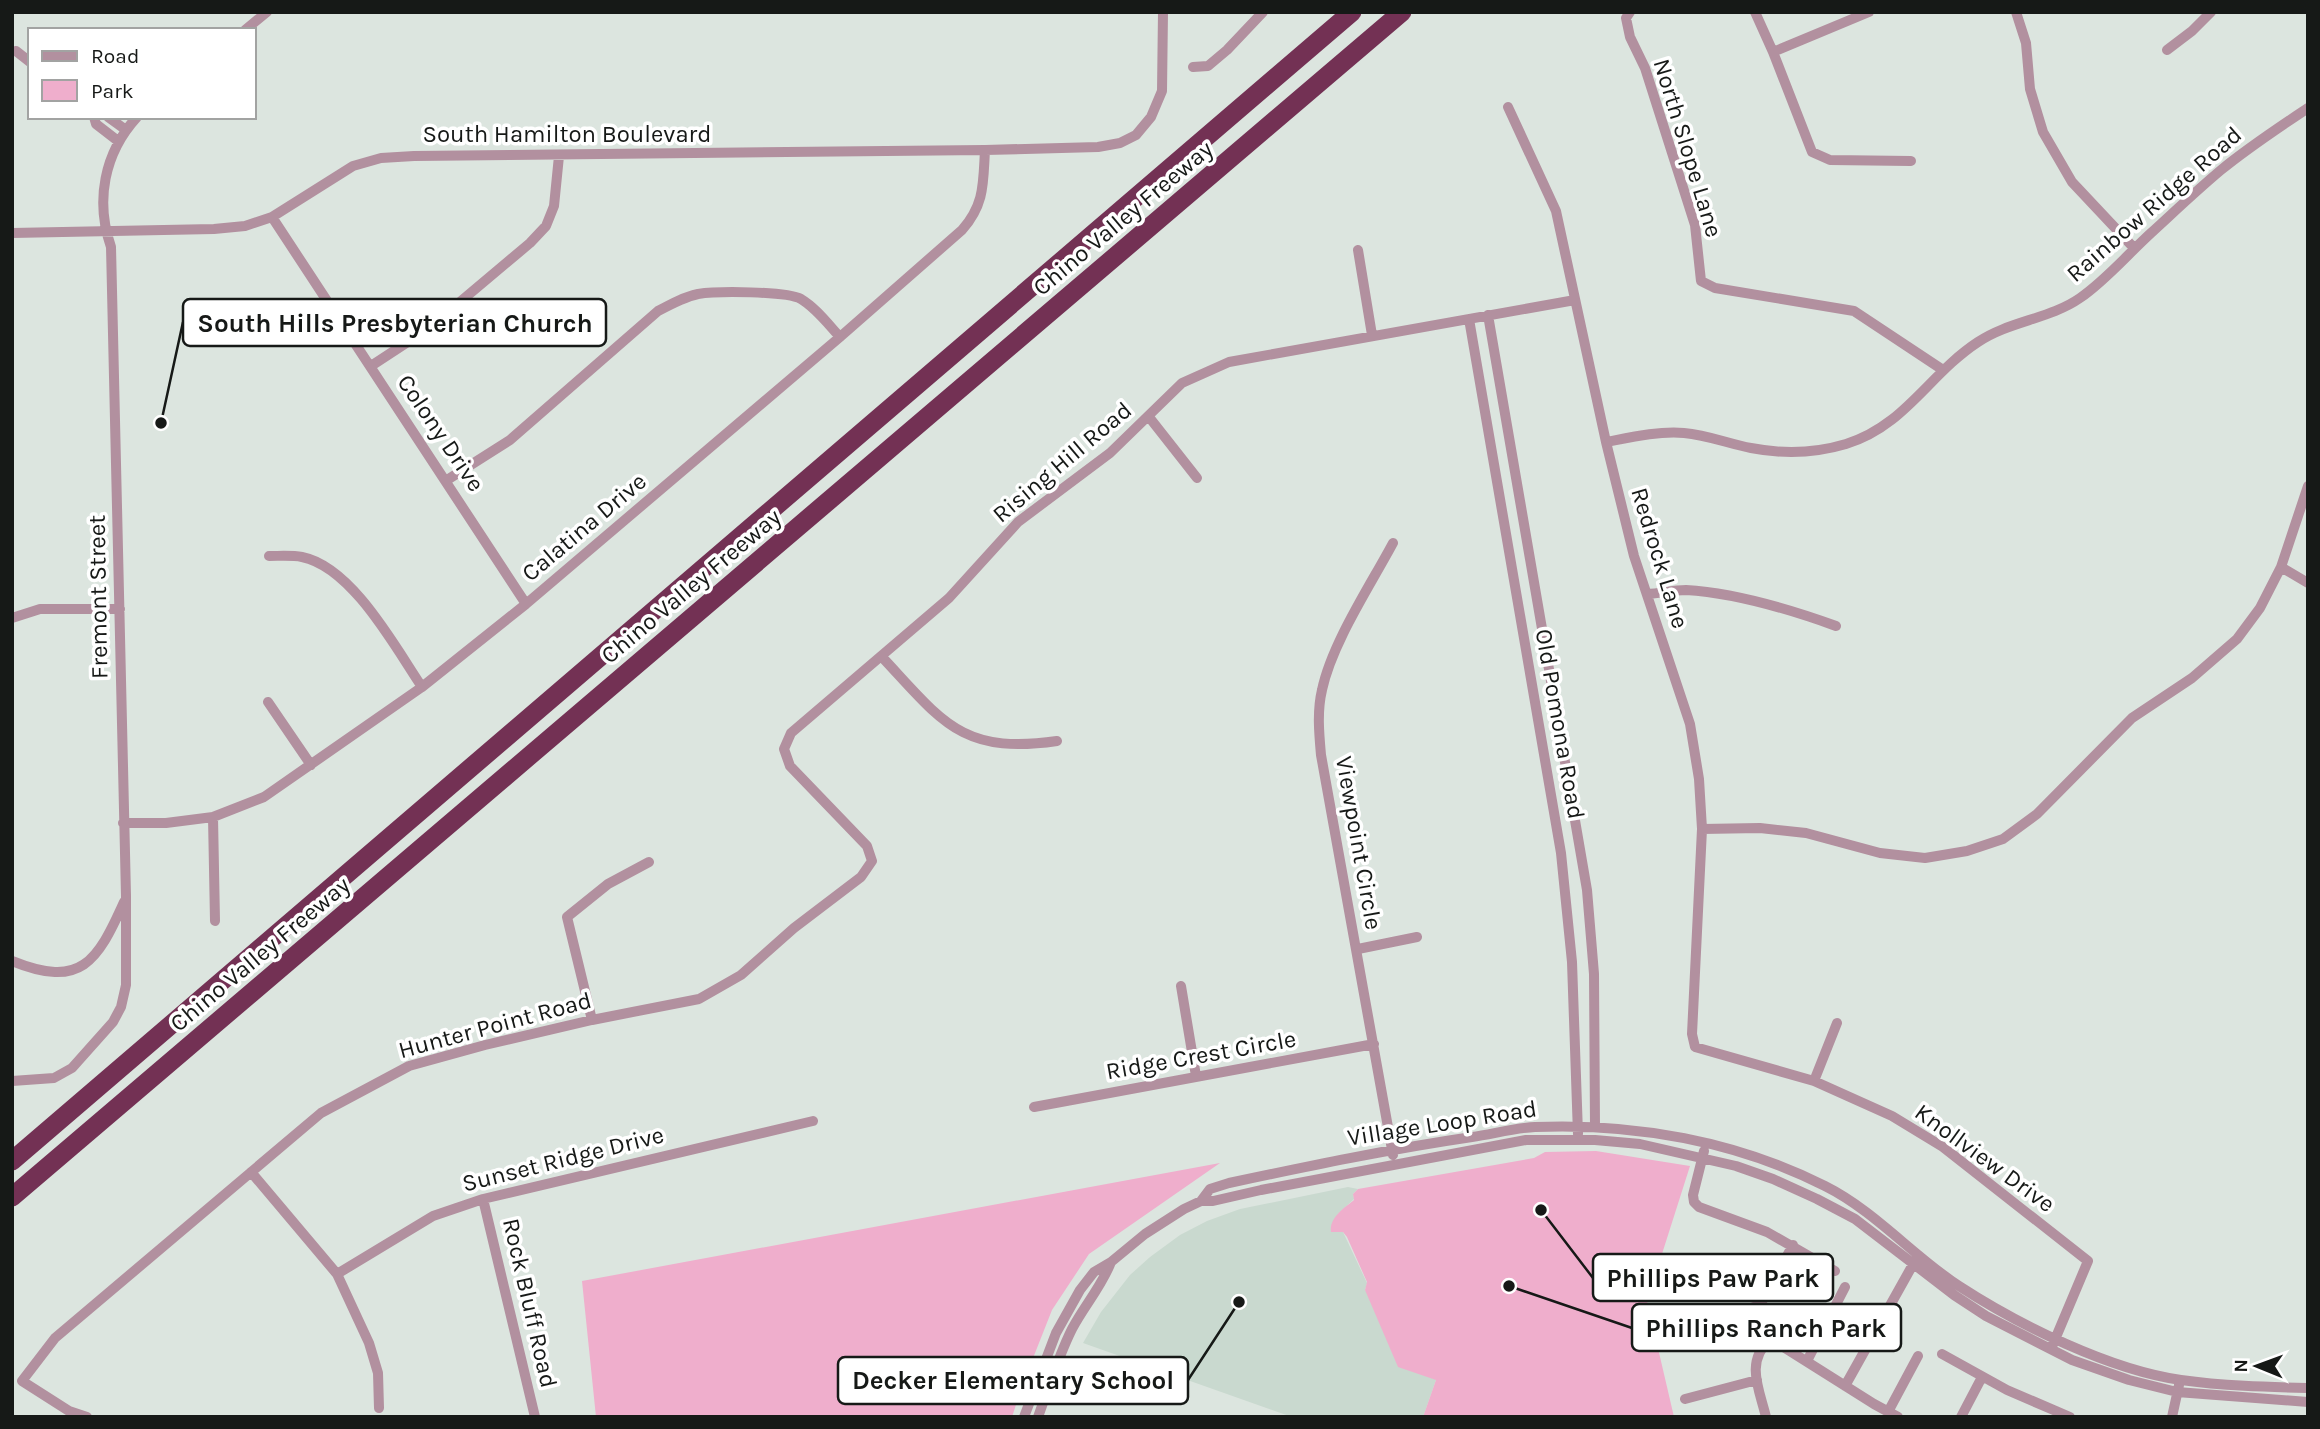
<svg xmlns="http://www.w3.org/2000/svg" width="2320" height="1429" viewBox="0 0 2320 1429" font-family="Karla,sans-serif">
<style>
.built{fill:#c9d9cf}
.green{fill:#efaecc}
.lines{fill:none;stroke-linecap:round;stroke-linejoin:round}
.minor{stroke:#b2909f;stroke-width:10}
.motorway{stroke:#733154;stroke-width:19}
.labels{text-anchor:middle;stroke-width:7;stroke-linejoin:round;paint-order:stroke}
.street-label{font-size:24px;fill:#161917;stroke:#fff}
.leader{fill:none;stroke:#161917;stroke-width:2.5}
.callout-dot{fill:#161917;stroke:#fff;stroke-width:2.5}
.callout{fill:#fff;stroke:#161917;stroke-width:2.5}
.callout-label{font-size:26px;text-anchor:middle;font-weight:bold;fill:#161917}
</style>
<rect width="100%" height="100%" fill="#dce5df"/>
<path class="built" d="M1348 1187 1358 1189 1353 1194 1354 1199 1338 1214 1343 1232 1367 1283 1365 1290 1436 1380 1423 1417H1292L1083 1343 1101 1312 1130 1275 1150 1257 1180 1235 1207 1221 1240 1209Z"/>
<path class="green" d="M1596 1151 1690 1166 1647 1301 1674 1417H1423L1436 1380 1398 1367 1365 1290 1367 1282 1347 1237 1343 1232H1331C1329 1218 1344 1208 1354 1200L1353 1194 1358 1189 1534 1158 1545 1152Z
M1220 1163 1089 1254 1052 1310 1022 1386 1012 1417H596L582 1281Z"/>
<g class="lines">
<path class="minor" d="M1630 12 1626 18 1630 37 1645 68 1695 225 1701 281 1715 288 1854 311 1943 370
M1755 12 1773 52 1812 152 1830 160 1911 161
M2016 12 2026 43 2030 89 2043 132 2072 182 2134 248
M245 30 267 12
M2167 50 2192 31 2211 12
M16 51 30 62
M1773 52 1869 12
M1193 67 1208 66 1227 50 1263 12
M1508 107 1556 211 1606 442 1634 556 1690 724 1699 779 1702 829 1692 1034 1695 1047 1814 1081 1892 1116 1943 1147 2088 1261 2051 1349
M94 117 96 124 118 141
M108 117 126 130
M272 217 526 604
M12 233 214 229 245 226 272 217 353 166 381 158 414 156 985 150 1098 147 1120 143 1136 135 1151 117 1162 91 1163 12
M1358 250 1372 335
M1488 315 1587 890 1594 974 1595 1127
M1469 319 1561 853 1572 962 1578 1134
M371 366 429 328 530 243 546 226 554 206 559 156
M1149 417 1197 478
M1606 442C1632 437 1658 431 1684 433 1708 435 1729 444 1751 448 1782 454 1816 453 1846 444 1905 426 1929 374 1978 342 2009 321 2050 319 2080 298 2105 281 2128 254 2151 233 2174 212 2197 190 2221 170 2249 147 2278 128 2308 108
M447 480 510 440 658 311C671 304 684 297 698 294 717 291 786 291 801 299 816 308 828 324 840 337
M1393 543C1370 586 1332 643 1322 690 1317 711 1319 733 1321 755L1393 1155
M269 556C280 556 292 555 302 557 352 567 395 647 422 687
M2281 567 2308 583
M1648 594C1661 593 1674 590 1686 590 1736 593 1789 609 1836 626
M12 618 40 609H120
M882 657C942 721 961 755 1057 741
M268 702 311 765
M213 817 215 921
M123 823H166L213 817 264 797 422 687 526 604 840 337 962 230C985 204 983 183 985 150
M1702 829 1760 828 1806 833 1880 853 1925 858 1967 851 2003 839 2037 814 2132 718 2192 678 2237 639 2260 608 2281 567 2308 486
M1358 949 1417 937
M12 961C81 989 97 962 124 902
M1181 986 1196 1076
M592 1020 567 917 608 884 649 862
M12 1081 54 1078 72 1068 113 1022 121 1007 126 985V896L111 247C95 201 104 153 137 117
M1814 1081 1837 1023
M1034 1107 1374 1044
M1704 1151 1693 1195 1694 1202 1699 1207 1767 1232 1835 1271
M251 1172 337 1274 369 1343 378 1373 379 1408
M483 1199 535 1417
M1201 1201 1210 1189 1229 1183C1309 1166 1390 1149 1472 1137 1493 1134 1514 1128 1535 1127 1635 1123 1736 1141 1825 1186 1875 1211 1913 1256 1959 1286 2019 1325 2110 1370 2181 1380 2223 1386 2266 1387 2308 1388
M1793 1245 1754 1316 1753 1325 1755 1329 1874 1404 1898 1417
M1673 1267 1762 1301
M337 1274 433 1216 483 1199 813 1121
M1669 1339 1730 1323 1753 1321
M1942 1354 2007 1390 2070 1417
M1807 1361 1845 1287
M1845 1386 1916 1259
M1685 1399 1757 1380
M1888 1412 1918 1356
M87 1417 69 1411 22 1381 55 1338 321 1113 409 1066 485 1045 592 1020 699 999 741 975 794 928 861 877 872 861 867 846 790 766 784 749 791 733 949 598 1018 522 1110 453 1182 383 1229 362 1575 300
M1024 1417 1056 1333 1080 1290 1094 1272 1111 1262 1145 1234 1184 1209 1201 1201H1213L1261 1190 1526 1140H1595L1640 1144 1736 1166 1773 1179 1817 1199 1855 1219 1954 1295 1986 1316 2072 1360 2129 1380 2177 1392 2308 1402
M1038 1417C1049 1387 1058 1357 1072 1329 1084 1306 1102 1286 1111 1262
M1766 1417C1759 1388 1745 1362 1770 1339
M1961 1417 1982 1377
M2172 1417 2179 1385"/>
<path class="motorway" d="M12 1161 1352 12
M12 1197 1402 12"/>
</g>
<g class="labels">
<g class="street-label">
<text x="567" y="142">South Hamilton Boulevard</text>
<text transform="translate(1688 148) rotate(73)" y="8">North Slope Lane</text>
<text transform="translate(2154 204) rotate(-41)" y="8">Rainbow Ridge Road</text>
<text transform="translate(1123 218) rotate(-40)" y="8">Chino Valley Freeway</text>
<text transform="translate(441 433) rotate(56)" y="8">Colony Drive</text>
<text transform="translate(1062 462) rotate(-40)" y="8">Rising Hill Road</text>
<text transform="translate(584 527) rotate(-40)" y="8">Calatina Drive</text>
<text transform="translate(1660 558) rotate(73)" y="8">Redrock Lane</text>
<text transform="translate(691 586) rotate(-40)" y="8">Chino Valley Freeway</text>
<text transform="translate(98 597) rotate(-91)" y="8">Fremont Street</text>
<text transform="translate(1560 724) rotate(80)" y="8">Old Pomona Road</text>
<text transform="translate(1359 843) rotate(80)" y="8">Viewpoint Circle</text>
<text transform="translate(260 954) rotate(-40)" y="8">Chino Valley Freeway</text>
<text transform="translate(495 1025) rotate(-15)" y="8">Hunter Point Road</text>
<text transform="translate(1201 1055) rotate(-10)" y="8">Ridge Crest Circle</text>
<text transform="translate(1442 1123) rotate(-9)" y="8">Village Loop Road</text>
<text transform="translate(1985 1158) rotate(36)" y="8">Knollview Drive</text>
<text transform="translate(563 1159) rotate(-14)" y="8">Sunset Ridge Drive</text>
<text transform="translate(530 1303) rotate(77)" y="8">Rock Bluff Road</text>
</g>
</g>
<path class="leader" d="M161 423L183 322M1541 1210L1593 1278M1509 1286L1632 1328M1239 1302L1188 1380"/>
<g class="callout-dot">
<circle cx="161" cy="423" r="7"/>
<circle cx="1541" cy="1210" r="7"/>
<circle cx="1509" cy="1286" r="7"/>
<circle cx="1239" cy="1302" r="7"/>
</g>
<g class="callout">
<rect x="183" y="299" width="423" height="47" rx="7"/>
<rect x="1593" y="1254" width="240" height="47" rx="7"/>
<rect x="1632" y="1304" width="269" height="47" rx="7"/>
<rect x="838" y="1357" width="350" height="47" rx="7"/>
</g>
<g class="callout-label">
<text x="395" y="332">South Hills Presbyterian Church</text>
<text x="1713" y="1287">Phillips Paw Park</text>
<text x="1766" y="1337">Phillips Ranch Park</text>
<text x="1013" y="1389">Decker Elementary School</text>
</g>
<rect width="2320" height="1429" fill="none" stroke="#161917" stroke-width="28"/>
<rect x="28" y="28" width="228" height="91" fill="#ffffff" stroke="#a2a3a2" stroke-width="2"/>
<rect x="42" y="51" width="35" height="10" fill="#b2909f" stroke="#a2a3a2" stroke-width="2"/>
<text x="91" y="63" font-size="21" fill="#161917">Road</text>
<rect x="42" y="80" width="35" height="21" fill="#efaecc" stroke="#a2a3a2" stroke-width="2"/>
<text x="91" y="98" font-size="21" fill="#161917">Park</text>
<g transform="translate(2257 1366) rotate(271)" stroke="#ffffff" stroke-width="5" paint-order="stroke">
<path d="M0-5L12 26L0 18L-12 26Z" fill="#161917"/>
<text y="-10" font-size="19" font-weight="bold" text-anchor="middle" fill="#161917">N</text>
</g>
</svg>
